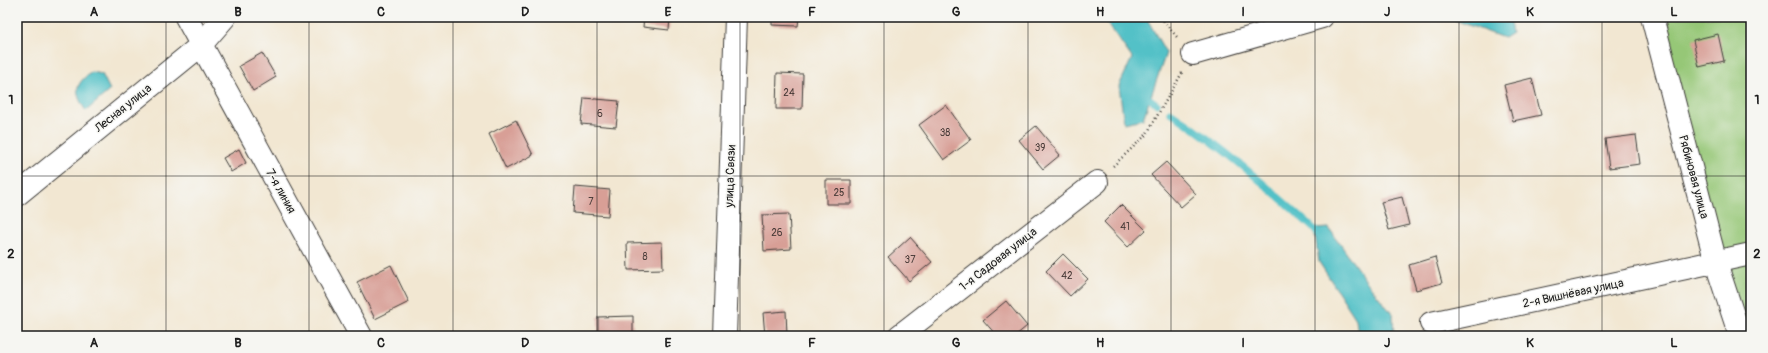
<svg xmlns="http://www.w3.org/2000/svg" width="1768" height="353" viewBox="0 0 1768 353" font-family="Pangolin,sans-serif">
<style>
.green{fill:#96c777;stroke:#59724a}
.water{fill:#53c1c7;stroke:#386e72}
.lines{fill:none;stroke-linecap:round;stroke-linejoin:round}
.stream{stroke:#53c1c7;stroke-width:7}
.building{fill:#d89f96}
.minor-casing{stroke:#3c3a37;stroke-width:24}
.path{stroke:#3c3a37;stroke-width:2.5;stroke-dasharray:1 3;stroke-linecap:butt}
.minor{stroke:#fff;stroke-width:22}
.grid{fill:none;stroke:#1c1c1c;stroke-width:1;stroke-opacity:0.55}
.labels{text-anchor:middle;stroke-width:3;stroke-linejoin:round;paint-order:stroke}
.number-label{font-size:10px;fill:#4b3d3a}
.street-label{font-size:12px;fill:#1c1c1c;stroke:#f6f6f2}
.neatline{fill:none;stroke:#1c1c1c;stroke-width:1.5}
.grid-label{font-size:13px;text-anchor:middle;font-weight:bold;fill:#1c1c1c}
</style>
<rect width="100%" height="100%" fill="#f6f6f2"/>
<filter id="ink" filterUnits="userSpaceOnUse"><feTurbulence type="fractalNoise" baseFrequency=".025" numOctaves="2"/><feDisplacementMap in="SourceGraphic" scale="8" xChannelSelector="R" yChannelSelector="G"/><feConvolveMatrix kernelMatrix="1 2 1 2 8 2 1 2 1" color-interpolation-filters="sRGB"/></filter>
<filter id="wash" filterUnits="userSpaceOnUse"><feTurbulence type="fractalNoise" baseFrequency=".012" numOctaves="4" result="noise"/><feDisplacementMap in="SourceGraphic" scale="16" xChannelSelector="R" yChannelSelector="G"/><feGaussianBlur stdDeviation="0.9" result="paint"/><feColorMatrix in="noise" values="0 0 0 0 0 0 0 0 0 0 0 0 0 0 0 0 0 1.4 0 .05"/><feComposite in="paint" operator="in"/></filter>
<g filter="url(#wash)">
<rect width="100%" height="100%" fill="#f2e7d2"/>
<path class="green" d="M1652 17H1751V336H1742Z"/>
<path class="water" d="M1103 17H1146L1166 53 1143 119 1124 123 1119 86 1132 58Z
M1452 17H1509L1512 33 1504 38 1452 19Z
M92 72 102 74 110 90 86 111C74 93 74 84 92 72Z
M1329 228 1366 281 1393 315 1394 336H1358L1356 319 1319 262 1314 229Z"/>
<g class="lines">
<path class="stream" d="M1150 99 1157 104
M1170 112C1222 146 1268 187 1314 229L1320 237"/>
</g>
<g id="blocks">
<path class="building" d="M644 17H670L669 30 643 27Z
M772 17H799L798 26 772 25Z
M1718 34 1724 61 1699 67 1693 40Z
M262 53 276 77 253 91 239 66Z
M777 73 803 74 802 109H776Z
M1532 78 1541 115 1513 121 1504 85Z
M584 98 619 101 616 127 581 124Z
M946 105 971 140 944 160 919 125Z
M516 120 533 155 506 169 489 134Z
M1036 126 1060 155 1043 169 1019 140Z
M1636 135 1640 164 1609 168 1605 139Z
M239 149 246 163 231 172 223 158Z
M1166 162 1196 194 1181 207 1151 175Z
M826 180H851V204H826Z
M575 187 610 190 608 216 573 213Z
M1402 197 1409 225 1389 230 1381 202Z
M1121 205 1146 230 1128 247 1104 222Z
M789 214 791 249 764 251 762 215Z
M910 237 932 262 909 281 888 257Z
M662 242 663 269 628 270 627 243Z
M1063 254 1088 279 1070 296 1046 271Z
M1435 257 1442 283 1416 290 1409 265Z
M391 265 409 302 375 319 357 282Z
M1006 301 1027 326 1015 336H997L983 320Z
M786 311 787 335 765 336 763 313Z
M633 316V336H598V317Z"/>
</g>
</g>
<g filter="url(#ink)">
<use href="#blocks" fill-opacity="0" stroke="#3c3a37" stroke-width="1"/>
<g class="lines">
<defs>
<path id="minor" d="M186 17 361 336
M1652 17 1716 263 1740 336
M1193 54 1322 17
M17 195 200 46 225 17
M1431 323 1751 254
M725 336 736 17
M899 336 1097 182"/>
</defs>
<use href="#minor" class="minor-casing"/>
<path class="path" d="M1162 17 1164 22 1177 37
M1113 166 1146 135 1182 73"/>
<use href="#minor" class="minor"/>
</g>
</g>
<path class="grid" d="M166 17V336M309 17V336M453 17V336M597 17V336M740 17V336M884 17V336M1028 17V336M1171 17V336M1315 17V336M1459 17V336M1602 17V336M17 176H1751"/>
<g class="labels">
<g class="number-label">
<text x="789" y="96">24</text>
<text x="600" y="117">6</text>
<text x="945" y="136">38</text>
<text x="1040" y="151">39</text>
<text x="839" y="196">25</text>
<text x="591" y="205">7</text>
<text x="1125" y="230">41</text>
<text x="777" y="236">26</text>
<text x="645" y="260">8</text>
<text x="910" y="263">37</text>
<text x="1067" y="279">42</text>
</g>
<g class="street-label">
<text transform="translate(123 108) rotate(-39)" y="4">Лесная улица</text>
<text transform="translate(730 176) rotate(-88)" y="4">улица Связи</text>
<text transform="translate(1694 177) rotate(75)" y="4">Рябиновая улица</text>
<text transform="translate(281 191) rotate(61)" y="4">7-я линия</text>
<text transform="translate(998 259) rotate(-38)" y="4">1-я Садовая улица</text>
<text transform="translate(1573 293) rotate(-12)" y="4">2-я Вишнёвая улица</text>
</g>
</g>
<rect width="1768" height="353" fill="none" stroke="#f6f6f2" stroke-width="44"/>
<rect x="22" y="22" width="1724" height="309" class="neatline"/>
<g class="grid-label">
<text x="94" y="16">A</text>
<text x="238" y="16">B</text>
<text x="381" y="16">C</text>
<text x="525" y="16">D</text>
<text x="668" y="16">E</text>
<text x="812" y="16">F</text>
<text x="956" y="16">G</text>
<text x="1100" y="16">H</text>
<text x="1243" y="16">I</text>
<text x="1387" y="16">J</text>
<text x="1530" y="16">K</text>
<text x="1674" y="16">L</text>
<text x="11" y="104">1</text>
<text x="1757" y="104">1</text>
<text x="11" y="258">2</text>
<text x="1757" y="258">2</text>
<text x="94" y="347">A</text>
<text x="238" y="347">B</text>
<text x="381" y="347">C</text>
<text x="525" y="347">D</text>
<text x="668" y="347">E</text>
<text x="812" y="347">F</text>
<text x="956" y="347">G</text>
<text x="1100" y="347">H</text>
<text x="1243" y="347">I</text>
<text x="1387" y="347">J</text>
<text x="1530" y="347">K</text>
<text x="1674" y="347">L</text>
</g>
</svg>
